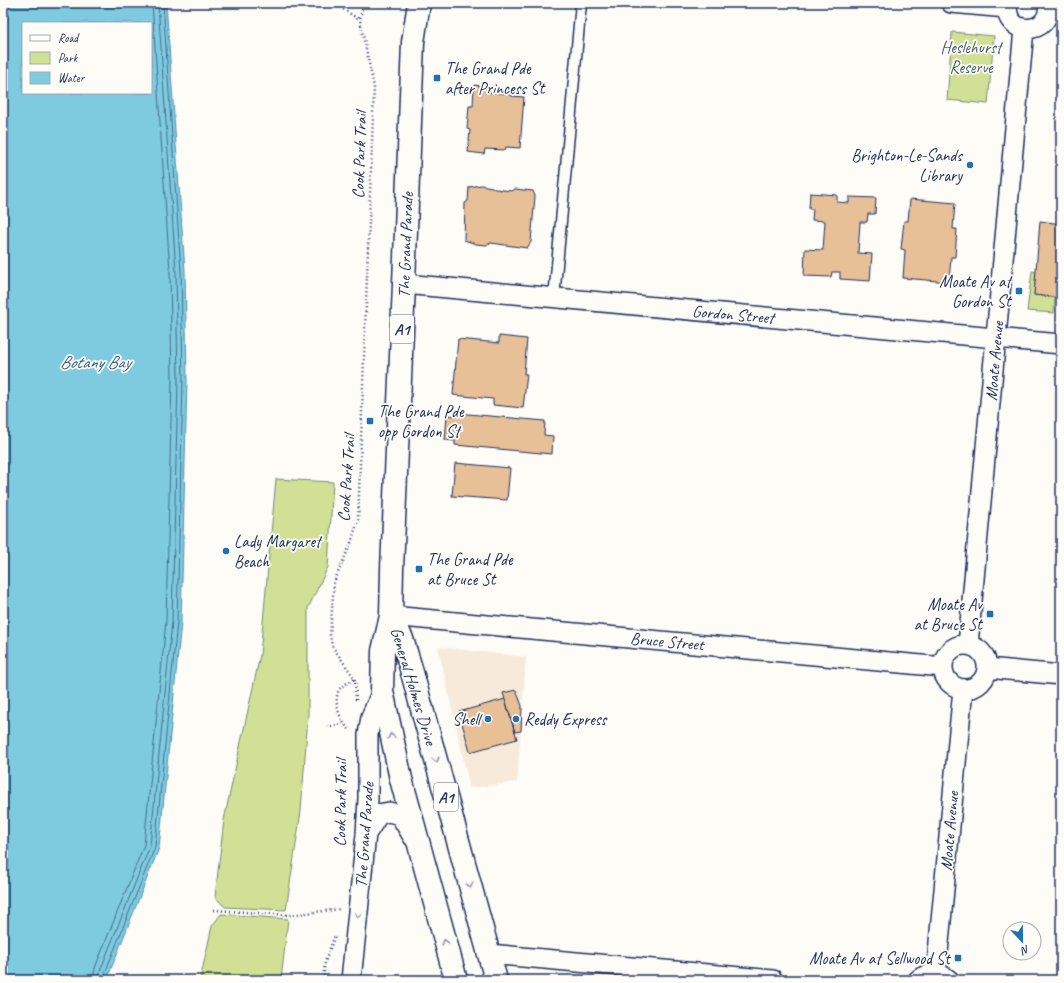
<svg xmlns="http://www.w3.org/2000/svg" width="1064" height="983" viewBox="0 0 1064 983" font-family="Caveat,sans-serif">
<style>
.built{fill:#f7eada}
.green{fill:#d1e094;stroke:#768879}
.water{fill:#7ecade;stroke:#568cab;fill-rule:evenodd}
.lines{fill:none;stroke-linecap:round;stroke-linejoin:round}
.shore{stroke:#436d91;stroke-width:1}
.building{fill:#e8c098;stroke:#1b2f5e}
.service-casing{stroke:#1b2f5e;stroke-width:13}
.minor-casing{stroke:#1b2f5e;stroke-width:22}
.trunk-casing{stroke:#1b2f5e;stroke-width:25}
.path{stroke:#1b2f5e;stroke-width:2.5;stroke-dasharray:1 3;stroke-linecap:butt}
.service{stroke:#fdfcf7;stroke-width:10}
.minor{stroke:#fdfcf7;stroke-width:19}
.trunk{stroke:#fdfcf7;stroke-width:22}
.oneway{stroke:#8c96aa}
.poi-dot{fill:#1f6fb2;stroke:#fdfcf7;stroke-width:1.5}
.labels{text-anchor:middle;stroke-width:3.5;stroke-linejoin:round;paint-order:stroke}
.shield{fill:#fdfcf7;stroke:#5f6c8c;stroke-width:1}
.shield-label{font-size:16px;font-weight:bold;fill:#1b2f5e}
.park-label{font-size:17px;fill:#485b6c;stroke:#fdfcf7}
.poi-label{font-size:17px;fill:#1b2f5e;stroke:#fdfcf7;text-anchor:start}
.street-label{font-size:17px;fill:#1b2f5e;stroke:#fdfcf7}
.water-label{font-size:18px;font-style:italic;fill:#395e84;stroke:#fdfcf7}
</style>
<rect width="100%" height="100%" fill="#fdfcf7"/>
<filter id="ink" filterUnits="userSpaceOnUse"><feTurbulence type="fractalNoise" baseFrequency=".025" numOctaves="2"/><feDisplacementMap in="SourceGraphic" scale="8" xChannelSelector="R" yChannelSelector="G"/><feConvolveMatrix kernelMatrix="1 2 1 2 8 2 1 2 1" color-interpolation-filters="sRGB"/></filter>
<g filter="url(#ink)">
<path class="built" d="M438 647 526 657 517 782 470 788Z"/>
<path class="green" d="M952 32 994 36 988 104 947 100Z
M1032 271 1036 272 1034 295 1055 297 1054 313 1027 311Z
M276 479 333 482 328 567 308 608V716L301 811 286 910 225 907 215 897 224 820 260 655Z
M221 914 288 919 281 980H200L212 926Z"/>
<path class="water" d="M3 3H166L185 271 187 380 181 622 159 848 109 974 108 980H3ZM23 23H151V93H23Z"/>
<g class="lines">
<path class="shore" d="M93 980 95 968 144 845 166 621 172 380 170 272 152 3
M99 980 100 971 150 846 172 622 178 380 176 272 158 3
M104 980 105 973 155 847 177 622 183 380 181 272 163 3"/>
</g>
<path class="building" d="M474 85 488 87V92L511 94V96L524 97 520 148 506 147 505 150 485 149 484 154 468 152 470 130 467 129 469 106H473Z
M481 185 492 187 495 189 512 191 515 189 533 191 535 196 531 242 527 248 491 243 486 245 476 244 464 240 465 203 468 201 469 187Z
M810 193 837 195V202L849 203V197L876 198 875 214H868L867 222H860L858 253 872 254 870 281 840 279V272H832L831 277 804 276 805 249 823 250 825 221 812 220 813 209H809Z
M910 199 955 203 953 229H957L955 257H951L949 282 903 278 905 250 901 249 904 221H908Z
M1040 221 1061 224 1060 272H1061V298L1034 295Z
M499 336 527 339 524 374H527L523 408 493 405V399L453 395 458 339 499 343Z
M457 413 545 421 544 435 553 436 552 454 455 445V441L445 440 447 415 457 416Z
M455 463 510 468 507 500 452 496Z
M516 690 522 706 521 731 515 732 503 693Z
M505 699 517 739 470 752 459 712Z"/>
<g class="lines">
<defs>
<path id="service" d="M554 298 581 3"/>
<path id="minor" d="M951 3 1007 8
M1008 3C1001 37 1054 37 1048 3
M404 284 1061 344
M391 616 943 667
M943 667a22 22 0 1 1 44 0a22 22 0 1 1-44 0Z
M968 645 1024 29
M987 668 1061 675
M366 834 379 814 389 812 400 815 413 837
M489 954 773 980
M936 974 963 689
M351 980 366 834 368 799V735L371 717 382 691
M918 980C928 972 940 972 949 980"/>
<path id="trunk" d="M419 3 413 42 404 284 392 569 391 616 383 651 382 691 401 779 456 980
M391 616 402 639 410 665 496 980"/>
</defs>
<use href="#service" class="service-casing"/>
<use href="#minor" class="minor-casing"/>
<use href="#trunk" class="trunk-casing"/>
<path class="path" d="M333 3 360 20
M356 700 355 679 332 646 330 636 334 582 351 543 358 520 374 87 360 20 363 3
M327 727 343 724
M349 729C340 721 333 702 339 690 342 685 349 682 355 679
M214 910 290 915 340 909
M323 980 325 962 335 935"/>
<use href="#service" class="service"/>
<use href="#minor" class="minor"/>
<use href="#trunk" class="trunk"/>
</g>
<defs><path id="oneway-chevron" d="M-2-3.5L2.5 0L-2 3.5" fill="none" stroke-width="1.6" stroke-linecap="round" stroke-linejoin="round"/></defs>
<g class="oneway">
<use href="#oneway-chevron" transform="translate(391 736) rotate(-102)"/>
<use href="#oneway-chevron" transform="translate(436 760) rotate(75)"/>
<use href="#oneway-chevron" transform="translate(470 885) rotate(75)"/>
<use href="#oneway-chevron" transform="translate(358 915) rotate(96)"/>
<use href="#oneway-chevron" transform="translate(445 942) rotate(-105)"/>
</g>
</g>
<g class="poi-dot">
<rect x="433" y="74" width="8" height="8" rx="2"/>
<circle cx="970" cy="165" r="4"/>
<rect x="1015" y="287" width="8" height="8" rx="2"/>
<rect x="366" y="417" width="8" height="8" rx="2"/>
<circle cx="226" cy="551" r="4"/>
<rect x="415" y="565" width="8" height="8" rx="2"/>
<rect x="986" y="610" width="8" height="8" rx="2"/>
<circle cx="488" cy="719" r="4"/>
<circle cx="516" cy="719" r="4"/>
<rect x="954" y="954" width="8" height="8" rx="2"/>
</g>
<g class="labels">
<g class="shield">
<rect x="390" y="315" width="24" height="28" rx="3"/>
<rect x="434" y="783" width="24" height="28" rx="3"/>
</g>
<g class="shield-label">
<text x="402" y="335">A1</text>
<text x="446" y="803">A1</text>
</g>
<g class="park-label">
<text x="971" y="53">Heslehurst<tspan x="971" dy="20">Reserve</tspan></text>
</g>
<g class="poi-label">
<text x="445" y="74">The Grand Pde<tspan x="445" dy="20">after Princess St</tspan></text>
<text x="962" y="161" text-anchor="end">Brighton-Le-Sands<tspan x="962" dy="20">Library</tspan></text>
<text x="1011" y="287" text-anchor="end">Moate Av at<tspan x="1011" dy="20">Gordon St</tspan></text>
<text x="378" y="417">The Grand Pde<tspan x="378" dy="20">opp Gordon St</tspan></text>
<text x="234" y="547">Lady Margaret<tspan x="234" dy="20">Beach</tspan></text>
<text x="427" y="565">The Grand Pde<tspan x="427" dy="20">at Bruce St</tspan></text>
<text x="982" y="610" text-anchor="end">Moate Av<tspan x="982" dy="20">at Bruce St</tspan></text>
<text x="480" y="725" text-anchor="end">Shell</text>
<text x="524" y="725">Reddy Express</text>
<text x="950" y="964" text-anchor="end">Moate Av at Sellwood St</text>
</g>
<g class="street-label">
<text transform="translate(359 155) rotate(-88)" y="6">Cook Park Trail</text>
<text transform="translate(405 245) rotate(-88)" y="6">The Grand Parade</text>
<text transform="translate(733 314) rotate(5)" y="6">Gordon Street</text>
<text transform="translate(994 361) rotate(-85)" y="6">Moate Avenue</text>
<text transform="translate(346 478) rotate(-86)" y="6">Cook Park Trail</text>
<text transform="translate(667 641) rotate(5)" y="6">Bruce Street</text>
<text transform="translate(414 686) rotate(73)" y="6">General Holmes Drive</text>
<text transform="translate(340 803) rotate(-89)" y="6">Cook Park Trail</text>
<text transform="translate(949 831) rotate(-85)" y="6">Moate Avenue</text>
<text transform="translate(364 835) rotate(-86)" y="6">The Grand Parade</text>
</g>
<g class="water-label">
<text x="95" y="368">Botany Bay</text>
</g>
</g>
<rect width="1064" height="983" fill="none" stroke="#fdfcf7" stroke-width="16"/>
<rect x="8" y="8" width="1048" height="967" fill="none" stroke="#1b2f5e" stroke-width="1.5" filter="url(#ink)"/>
<rect x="22" y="22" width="130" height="72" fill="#fdfcf7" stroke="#a3aaba"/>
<rect x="30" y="35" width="20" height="6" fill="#fdfcf7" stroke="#a3aaba"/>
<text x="58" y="42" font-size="12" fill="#1b2f5e">Road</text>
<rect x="30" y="52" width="20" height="12" fill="#d1e094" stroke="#a3aaba"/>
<text x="58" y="62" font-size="12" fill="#1b2f5e">Park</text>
<rect x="30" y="72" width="20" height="12" fill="#7ecade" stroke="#a3aaba"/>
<text x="58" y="82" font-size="12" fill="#1b2f5e">Water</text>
<g transform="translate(1022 941) rotate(158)"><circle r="19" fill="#fdfcf7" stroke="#a3aaba"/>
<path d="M0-3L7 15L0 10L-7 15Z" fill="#1f6fb2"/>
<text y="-6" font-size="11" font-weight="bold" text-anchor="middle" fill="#1b2f5e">N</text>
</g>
</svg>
